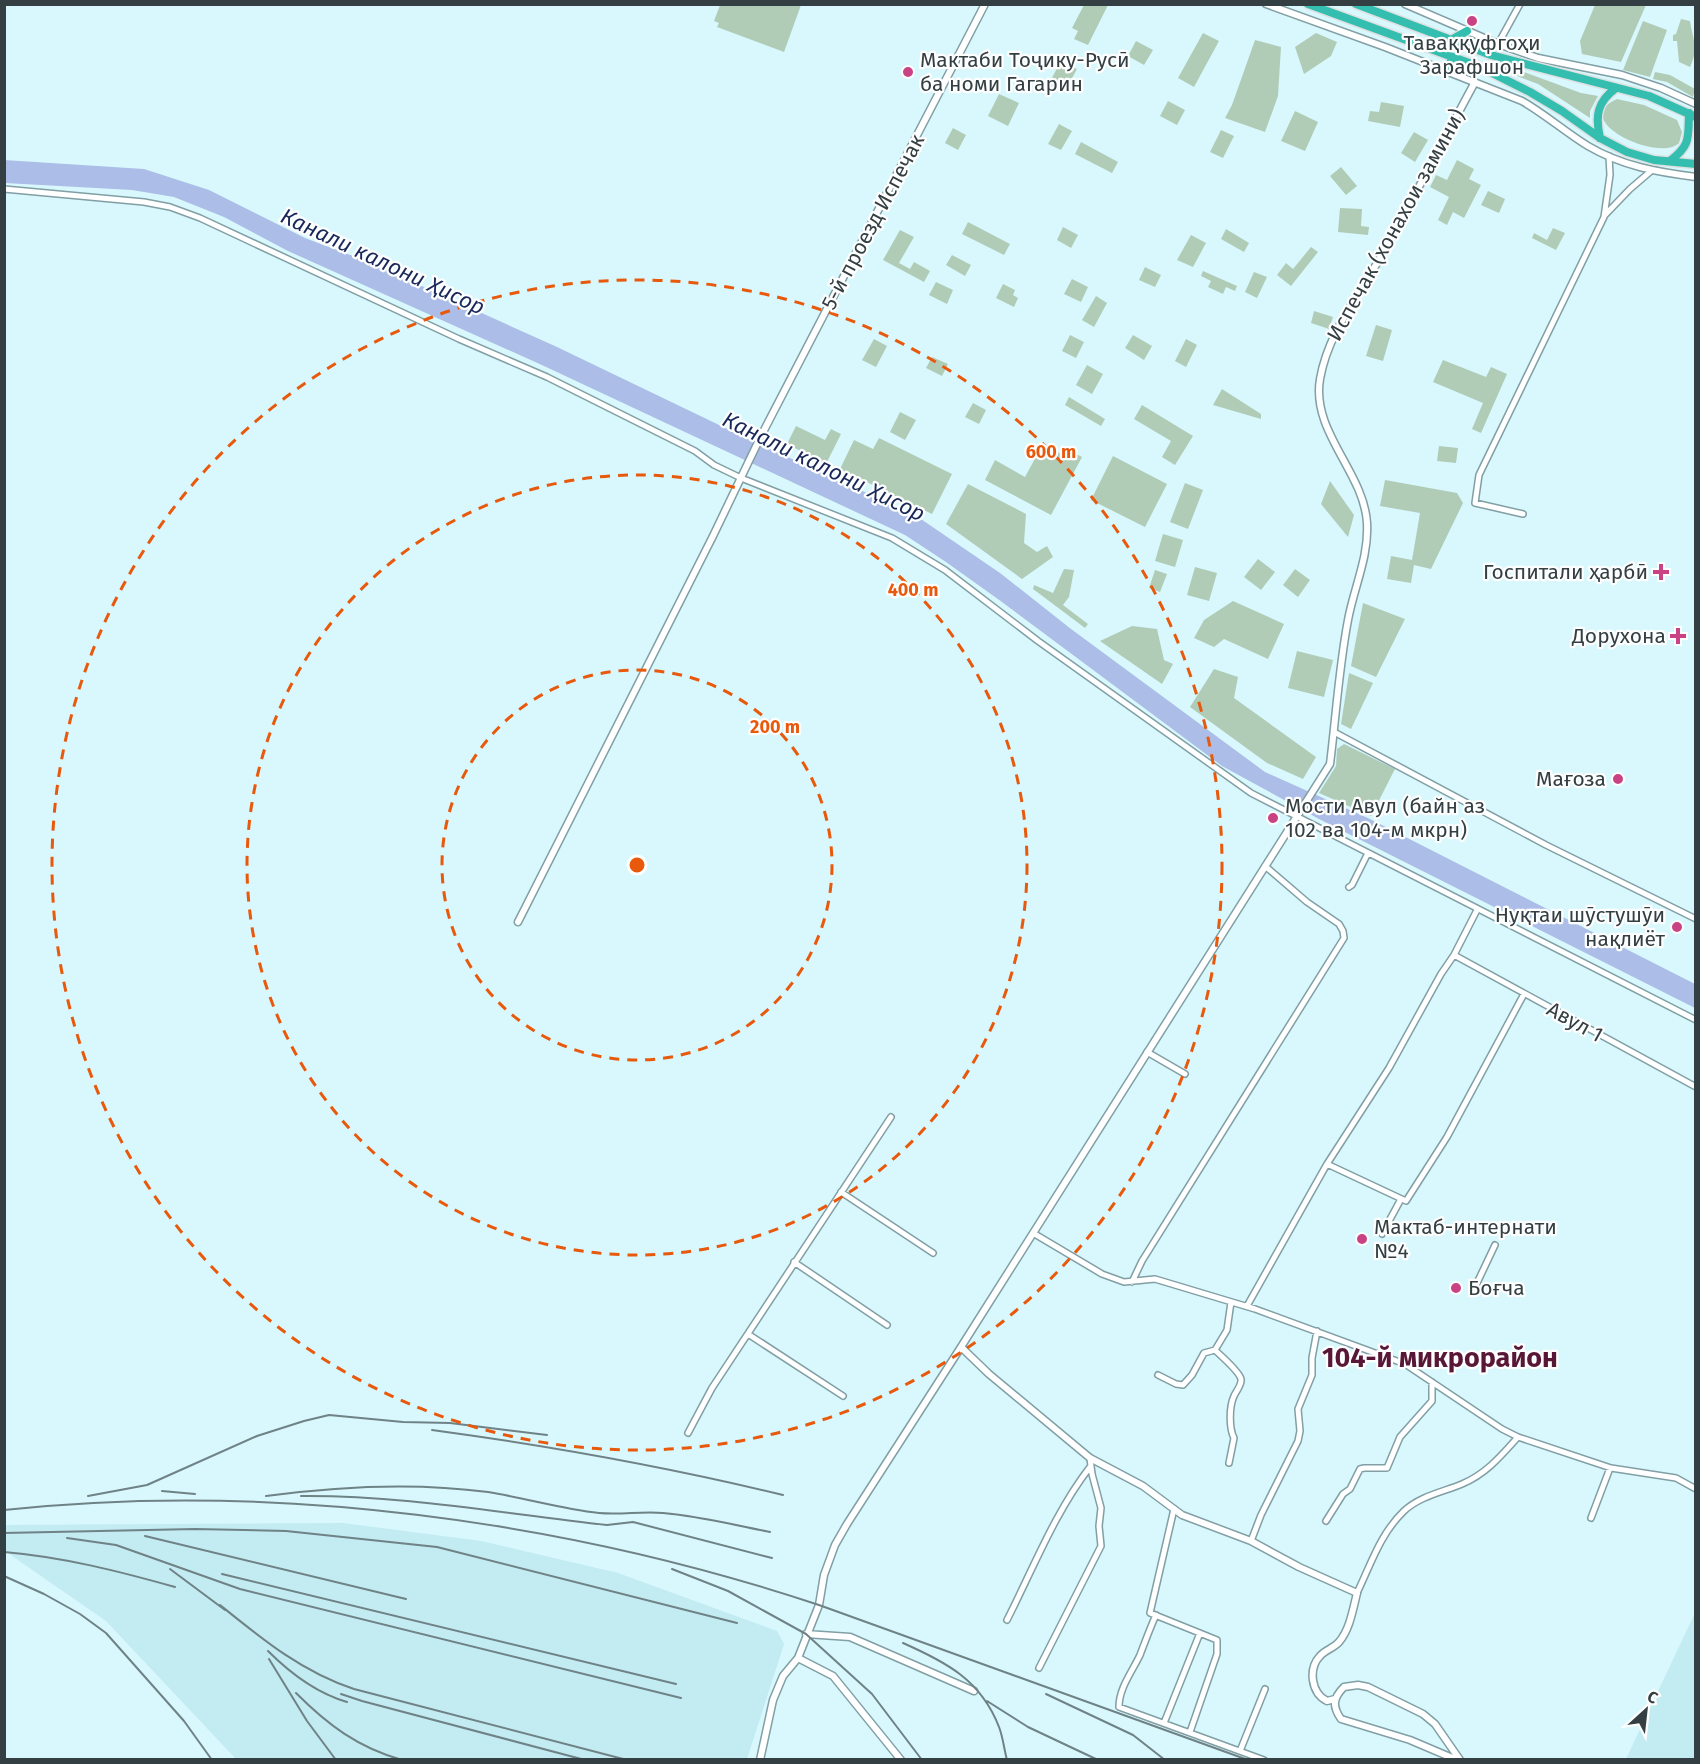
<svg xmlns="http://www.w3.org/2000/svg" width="1700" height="1764" viewBox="0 0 1700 1764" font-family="'Fira Sans',sans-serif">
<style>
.built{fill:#c2ebf2}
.green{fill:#b0ccb7}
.water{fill:#acbde7}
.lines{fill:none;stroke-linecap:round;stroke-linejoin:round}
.minor-casing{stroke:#819fa4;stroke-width:8}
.tertiary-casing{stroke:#819fa4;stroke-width:9}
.trunk-casing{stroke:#dee0e1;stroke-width:11}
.minor{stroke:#fff;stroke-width:5}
.tertiary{stroke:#fff;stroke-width:6}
.trunk{stroke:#33beaf;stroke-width:8}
.rail{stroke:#6f8286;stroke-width:2}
.ring{fill:none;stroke:#e8590c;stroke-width:3;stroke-dasharray:10 8}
.poi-dot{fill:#c94384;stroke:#fefefe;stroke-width:2}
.labels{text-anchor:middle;stroke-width:4.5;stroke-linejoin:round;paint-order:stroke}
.poi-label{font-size:21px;fill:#333f42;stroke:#fefefe;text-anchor:start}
.street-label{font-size:21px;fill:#333f42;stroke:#fefefe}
.water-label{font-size:22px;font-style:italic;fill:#19285a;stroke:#fefefe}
.district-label{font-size:27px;font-weight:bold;fill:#581737;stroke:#fefefe}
.centre{fill:#e8590c;stroke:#fefefe;stroke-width:3}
.ring-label{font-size:18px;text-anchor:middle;font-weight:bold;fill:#e8590c;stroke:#fefefe;stroke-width:4.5;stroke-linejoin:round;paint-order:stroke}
</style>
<rect width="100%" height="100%" fill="#d8f8fd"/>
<path class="built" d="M343 1523 481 1541 618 1573 777 1631 784 1644 747 1759H236L106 1621 5 1551V1525Z
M1695 1613V1759H1626Z"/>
<path class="green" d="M720 5H801L784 52 717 27 719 23 714 21Z
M1084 5H1108L1088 45 1074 39 1078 31 1072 28Z
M1595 5H1646L1621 62 1582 54 1580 41Z
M1681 19 1690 21C1693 41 1699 47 1690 67L1679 62 1677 41H1673V35L1676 34Z
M1643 21 1667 30 1650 77 1623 70Z
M1203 33 1219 41 1194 87 1178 78Z
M1316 33 1337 42 1331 56 1304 74 1295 47Z
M1255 40 1281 47 1278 96 1265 132 1225 118 1232 105Z
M1136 41 1153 50 1144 65 1128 56Z
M1061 61 1077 69 1064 93 1048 85Z
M1494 61 1581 93 1598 96 1590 111V118L1538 84 1491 66Z
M1655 72 1670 75 1695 89 1693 97 1667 82 1653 79Z
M999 94 1019 103 1008 126 988 116Z
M1617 99 1644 105 1677 120 1682 132 1679 143C1660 163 1567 121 1617 99Z
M1168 101 1185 110 1177 125 1160 116Z
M1381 102 1404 106 1400 127 1368 121 1370 111 1379 112Z
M1295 111 1318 122 1305 151 1281 141Z
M1059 124 1072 131 1061 150 1048 144Z
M953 128 966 135 958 150 945 143Z
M1221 130 1234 136 1223 158 1210 152Z
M1414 132 1428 140 1415 162 1401 153Z
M1081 142 1118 162 1112 173 1075 154Z
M1457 160 1474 169 1469 179 1481 185 1464 218 1453 212 1447 225 1438 220 1449 197 1430 187 1436 175 1447 180Z
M1341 167 1357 186 1346 195 1330 176Z
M1488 191 1505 199 1499 213 1481 205Z
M1340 208 1362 209 1361 226 1369 227 1368 235 1338 232Z
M968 222 1010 244 1004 255 962 234Z
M1063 227 1078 235 1071 248 1057 240Z
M1553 228 1565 233 1556 250 1532 238 1534 233 1547 240Z
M1226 229 1249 243 1244 252 1221 239Z
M900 230 914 237 899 263 910 269 914 262 930 271 924 282 883 260Z
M1191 235 1206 243 1193 267 1177 260Z
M1311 247 1318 252 1291 286 1277 275 1286 263 1293 269Z
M952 255 971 265 965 276 946 265Z
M1145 267 1161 275 1155 287 1139 280Z
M1203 271 1237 286 1235 291 1226 287 1223 294 1208 287 1211 281 1201 276Z
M1254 272 1267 277 1257 298 1245 292Z
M1072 279 1088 287 1081 302 1064 294Z
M936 282 953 290 947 304 929 295Z
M1003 284 1015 290 1013 295 1018 298 1014 307 996 298Z
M1096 296 1107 303 1094 327 1082 320Z
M1314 311 1333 317 1329 329 1311 323Z
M1376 325 1392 330 1383 361 1366 356Z
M1070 335 1084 342 1076 358 1062 351Z
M1133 335 1152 346 1144 360 1125 348Z
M874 339 887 346 876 367 862 360Z
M1186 339 1197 345 1186 367 1175 361Z
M932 357 948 364 942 376 926 368Z
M1443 360 1486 377 1491 367 1507 374 1481 433 1472 429 1483 403 1433 382Z
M1087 365 1103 374 1092 394 1076 385Z
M1222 389 1261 414V419L1213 405Z
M1069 397 1105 419 1101 426 1065 405Z
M973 403 986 410 979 424 965 417Z
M1142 405 1193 436 1175 465 1162 457 1171 441 1134 419Z
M900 412 916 420 905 440 890 432Z
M796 426 825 440 831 429 841 434 826 464 787 444Z
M879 438 952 474 932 514 840 469 854 440 873 449Z
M1043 444 1063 455 1067 449 1082 457 1051 515 985 480 995 460 1025 477Z
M1439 446 1458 448 1456 463 1437 461Z
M1113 456 1167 484 1145 527 1091 500Z
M1385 480 1457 493 1463 503 1431 569 1414 565 1411 583 1387 579 1391 556 1412 560 1420 513 1380 506Z
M1330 481 1354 515 1348 537 1321 504Z
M1185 483 1203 490 1188 529 1170 522Z
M968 484 1026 514 1024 543 1037 552 1047 546 1053 557 1022 579 946 524Z
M1163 534 1183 540 1175 567 1155 561Z
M1258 559 1275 572 1261 590 1244 577Z
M1195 567 1217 573 1209 601 1187 595Z
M1064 569 1074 570 1069 597 1063 605 1088 624 1085 628 1033 589 1034 585 1053 593Z
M1295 569 1310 580 1298 597 1283 585Z
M1155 570 1167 574 1160 592 1149 588Z
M1233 601 1284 624 1268 659 1224 639 1214 647 1194 638 1204 620Z
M1363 603 1405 619 1376 677 1351 666Z
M1132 626 1157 629 1164 660 1173 664 1162 684 1100 641Z
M1297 651 1333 660 1324 697 1288 688Z
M1214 669 1238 677 1234 698 1316 757 1303 779 1267 763 1190 707Z
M1349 673 1373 683 1351 729 1341 724Z
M1344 744 1395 769 1371 816 1319 793 1336 766 1337 749Z"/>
<path class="water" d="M4 160 144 169 209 190 305 238 366 261 557 347 742 436 915 515 1000 573 1071 629 1265 772 1370 819 1695 984V1008L1319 819 1222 766 1002 602 946 562 905 535 544 366 288 251 224 217 174 197 132 190 5 183Z"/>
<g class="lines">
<defs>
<path id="minor" d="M1498 44 1520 4
M4 189 144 202 170 207 200 218 459 339 547 377 695 451 714 465 741 478 892 538 945 570 1038 641 1251 793 1696 1020
M1605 215 1630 189 1651 171
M1523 514 1475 503 1479 475 1604 217 1610 175 1609 156
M1334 732 1546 845 1696 919
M1349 887 1352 885 1368 853
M1454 955 1696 1087
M1147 1052 1185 1074
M1327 1164 1406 1201 1447 1137 1524 994
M841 1192 933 1253
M1033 1233 1102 1274 1124 1282 1155 1279 1255 1309 1405 1364 1502 1429 1518 1437 1611 1468 1676 1478 1696 1489
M1382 1234 1401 1199
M794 1262 887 1325
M1132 1282 1142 1261 1344 938 1343 931 1339 924 1307 902 1265 866
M1477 1283 1495 1245
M1247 1306 1327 1164 1389 1068 1441 974 1454 955 1477 910
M748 1334 843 1396
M1215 1350C1221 1356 1239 1371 1241 1379 1242 1385 1236 1391 1234 1396 1229 1407 1229 1428 1234 1438L1229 1463
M1158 1375 1176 1384 1183 1385 1192 1375 1204 1353 1215 1350 1227 1330 1231 1302
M688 1433 712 1388 891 1117
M1174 1509 1150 1613 1217 1640V1654L1190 1732
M1591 1518 1610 1468
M1326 1521 1343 1494 1350 1489 1360 1469 1364 1468H1387L1400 1437 1432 1401V1382
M1251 1541 1261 1515 1298 1441 1300 1431 1298 1409 1312 1375V1358L1317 1331
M1357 1593C1371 1564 1380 1534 1404 1511 1420 1496 1443 1492 1462 1484 1486 1474 1501 1456 1518 1437
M1156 1615C1150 1628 1145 1642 1140 1655 1132 1672 1119 1688 1119 1707L1264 1760
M1007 1620C1033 1569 1055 1512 1090 1467
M1039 1668 1101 1546 1099 1526 1101 1508 1092 1474 1090 1458
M1164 1723 1200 1633
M1240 1751 1265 1689"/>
<path id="tertiary" d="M1266 4 1385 47 1522 101C1545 114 1565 132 1588 146 1622 166 1657 172 1696 177
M1405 4 1498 44 1538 58 1622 75 1661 88 1696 104
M518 922 713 536 760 438 985 4
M961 1347 989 1374 1090 1458 1143 1486 1182 1515 1251 1541 1299 1567 1357 1593C1353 1609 1350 1629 1339 1642 1334 1648 1325 1650 1320 1656 1308 1669 1311 1693 1327 1701L1335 1699
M806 1634 850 1637 974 1691
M798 1658 819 1605 824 1575 835 1545 847 1524 961 1347 1330 764C1336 716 1339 667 1348 620 1354 587 1369 557 1367 523 1364 472 1311 432 1320 379 1328 333 1358 297 1380 258 1413 200 1443 141 1475 82
M760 1760 773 1700 783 1676 798 1658 833 1676 901 1760
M1457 1760 1410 1740 1341 1719C1332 1706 1333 1698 1344 1687L1358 1685 1368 1687 1423 1714 1435 1724 1460 1760"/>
<path id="trunk" d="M1308 4 1480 67 1530 92 1562 111 1600 138 1627 152 1654 160 1696 164
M1356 4 1491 55 1649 96 1696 117
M1451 40 1467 31
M1446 71 1453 57
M1600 138C1595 116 1597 102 1616 88
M1670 161C1691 145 1688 138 1689 113"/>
</defs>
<use href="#minor" class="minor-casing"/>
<use href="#tertiary" class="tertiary-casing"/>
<use href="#trunk" class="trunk-casing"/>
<use href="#minor" class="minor"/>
<use href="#tertiary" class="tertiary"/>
<use href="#trunk" class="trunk"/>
<path class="rail" d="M432 1430C550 1446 667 1467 783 1495
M162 1491 195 1494
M88 1496 147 1485 257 1436 304 1421 329 1415 403 1422 450 1423 547 1435
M266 1496C340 1486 413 1482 488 1492 525 1498 562 1509 599 1513 621 1515 642 1511 663 1513 699 1516 735 1525 770 1532
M301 1496C403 1495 505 1514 607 1525L633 1522 772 1558
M4 1510C272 1481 564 1520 819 1605L1248 1760
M4 1533 195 1529 286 1531 437 1547 737 1623
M145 1536 406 1599
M67 1538 116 1545 240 1589 681 1698
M4 1552C63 1557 118 1571 175 1587
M170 1569 225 1610
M672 1569 728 1591 806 1634 872 1694 922 1760
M222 1574 676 1684
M4 1576 44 1594 80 1614 106 1633 184 1721 212 1760
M220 1605C262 1639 302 1672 354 1689L627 1760
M903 1643C946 1662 981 1680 999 1727 1003 1737 1004 1749 1007 1760
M268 1651C291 1674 316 1693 347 1702
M269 1659 307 1721 336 1760
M296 1693C328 1725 357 1747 402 1760
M341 1694 362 1701 585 1760
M1046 1694 1133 1735 1165 1760
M987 1701 1028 1727 1098 1760"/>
</g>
<g class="ring">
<circle cx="637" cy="865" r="195"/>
<circle cx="637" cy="865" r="390"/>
<circle cx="637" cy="865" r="585"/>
</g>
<g class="poi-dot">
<circle cx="1472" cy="21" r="6"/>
<circle cx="908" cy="72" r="6"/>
<path d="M1658 563h6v6h6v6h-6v6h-6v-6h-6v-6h6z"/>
<path d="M1675 627h6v6h6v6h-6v6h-6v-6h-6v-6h6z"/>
<circle cx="1618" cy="779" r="6"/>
<circle cx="1273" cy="818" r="6"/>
<circle cx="1677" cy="927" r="6"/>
<circle cx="1362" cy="1239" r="6"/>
<circle cx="1456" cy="1288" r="6"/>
</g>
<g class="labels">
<g class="poi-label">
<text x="1472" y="50" text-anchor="middle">Таваққуфгоҳи<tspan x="1472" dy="24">Зарафшон</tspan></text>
<text x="920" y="67">Мактаби Тоҷику-Русӣ<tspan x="920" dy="24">ба номи Гагарин</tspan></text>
<text x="1648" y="579" text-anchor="end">Госпитали ҳарбӣ</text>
<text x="1666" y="643" text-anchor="end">Дорухона</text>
<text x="1606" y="786" text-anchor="end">Мағоза</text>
<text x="1285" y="813">Мости Авул (байн аз<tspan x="1285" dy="24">102 ва 104-м мкрн)</tspan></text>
<text x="1665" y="922" text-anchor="end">Нуқтаи шӯстушӯи<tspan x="1665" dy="24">нақлиёт</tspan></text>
<text x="1374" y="1234">Мактаб-интернати<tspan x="1374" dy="24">№4</tspan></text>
<text x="1468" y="1295">Боғча</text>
</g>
<g class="street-label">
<text transform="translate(873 222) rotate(-62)" y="7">5-й проезд Испечак</text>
<text transform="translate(1396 225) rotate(-61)" y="7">Испечак (хонахои замини)</text>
<text transform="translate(1575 1022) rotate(29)" y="7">Авул 1</text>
</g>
<g class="water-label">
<text transform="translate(383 261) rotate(25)" y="8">Канали калони Ҳисор</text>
<text transform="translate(824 466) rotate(26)" y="8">Канали калони Ҳисор</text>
</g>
<g class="district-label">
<text x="1440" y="1367">104-й микрорайон</text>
</g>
</g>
<circle cx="637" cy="865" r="9" class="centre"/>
<g class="ring-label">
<text x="1051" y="458">600 m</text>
<text x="913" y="596">400 m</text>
<text x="775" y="733">200 m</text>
</g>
<rect width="1700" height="1764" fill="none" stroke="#333f42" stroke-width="12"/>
<g transform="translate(1646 1710) rotate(27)" stroke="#fefefe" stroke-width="4.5" paint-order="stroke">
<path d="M0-4.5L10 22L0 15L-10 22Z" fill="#333f42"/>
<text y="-9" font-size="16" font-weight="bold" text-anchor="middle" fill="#333f42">С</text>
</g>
</svg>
